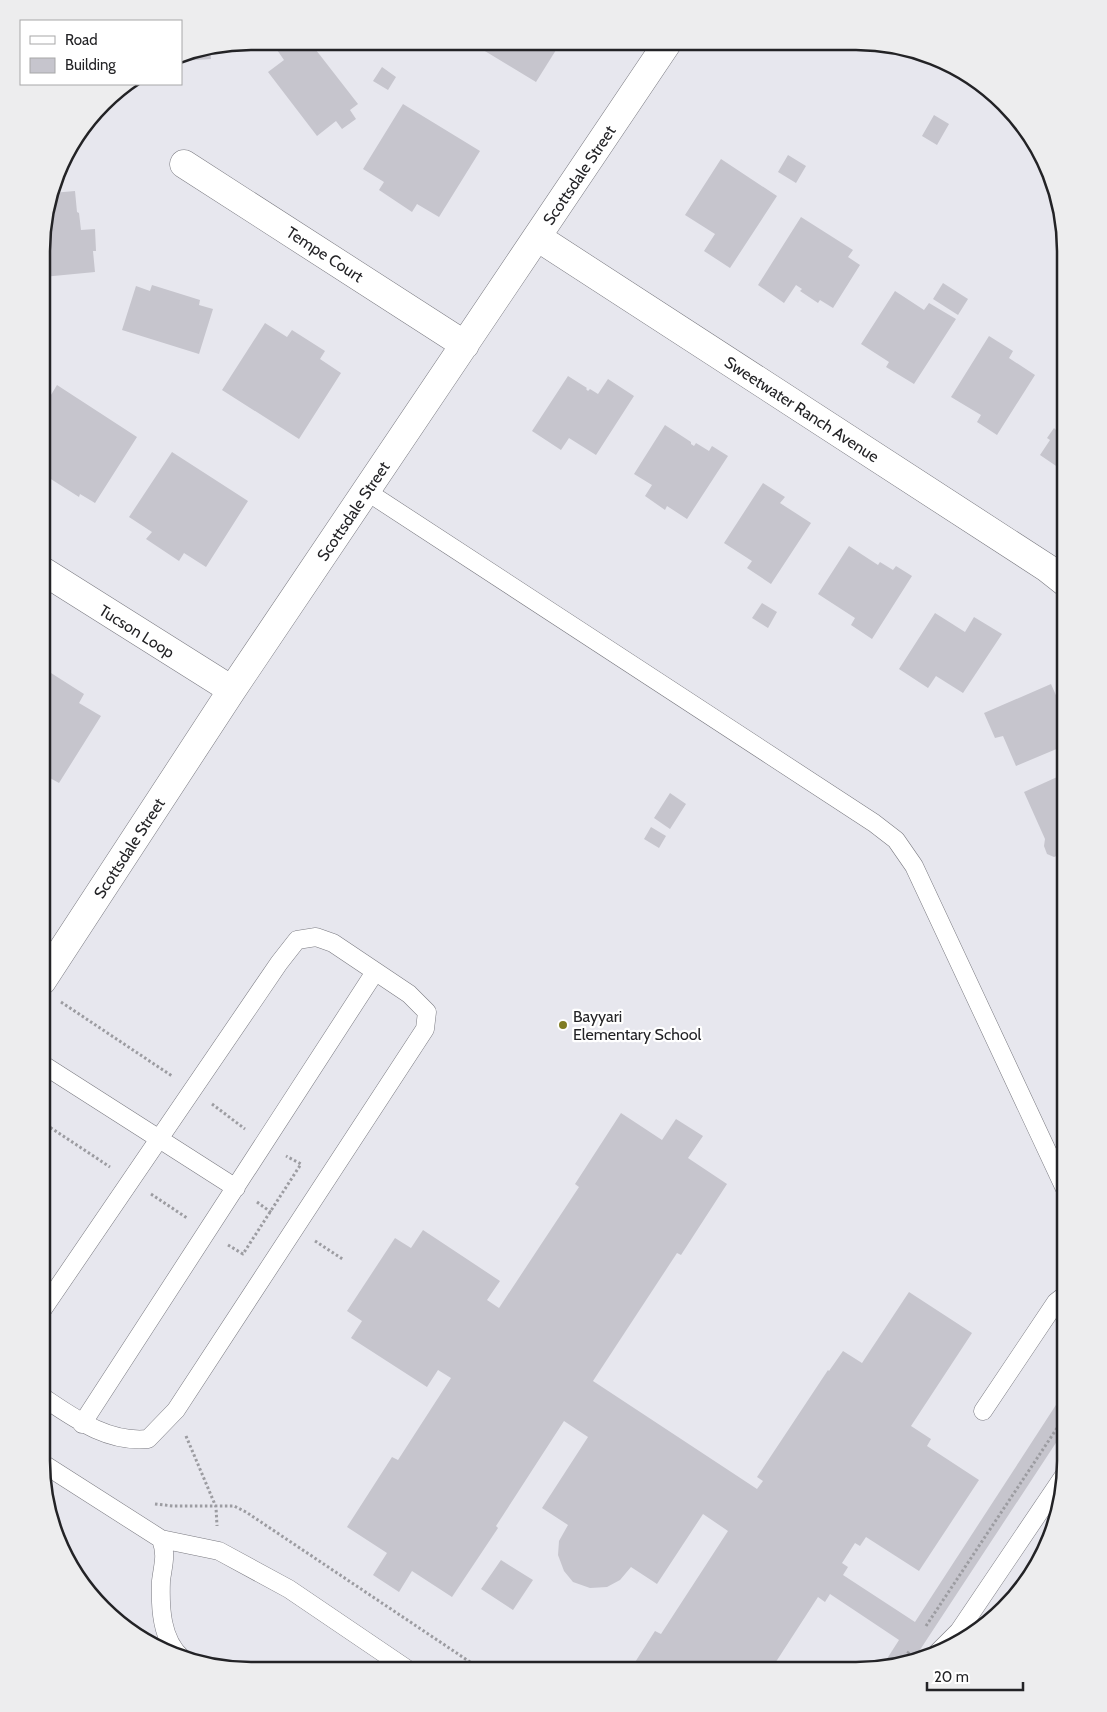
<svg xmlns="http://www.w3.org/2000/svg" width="1107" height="1712" viewBox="0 0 1107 1712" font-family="Cabin,sans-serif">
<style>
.building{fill:#c6c5cd}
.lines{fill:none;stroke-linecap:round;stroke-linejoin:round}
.service-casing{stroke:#7a7a81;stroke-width:19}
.minor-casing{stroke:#7a7a81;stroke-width:29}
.path{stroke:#9c9ca1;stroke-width:3;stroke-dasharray:2.5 2.5;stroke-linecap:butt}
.service{stroke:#fff;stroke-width:18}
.minor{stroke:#fff;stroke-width:28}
.poi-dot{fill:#807c23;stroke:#fff;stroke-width:2}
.labels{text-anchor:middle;stroke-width:4.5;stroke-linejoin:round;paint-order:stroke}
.street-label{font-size:16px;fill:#232326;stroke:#fff}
.poi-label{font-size:16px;fill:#232326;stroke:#fff;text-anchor:start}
.rim{fill:none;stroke:#232326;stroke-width:2.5}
</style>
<rect width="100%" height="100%" fill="#e7e7ee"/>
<path class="building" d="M282 41H294L299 48 309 41 358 104 350 110 356 119 342 129 336 121 317 136 268 72 284 60 275 47Z
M470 42H561L536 82Z
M210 49 211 59 181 61V55Z
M382 67 396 77 388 90 373 81Z
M403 104 480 151 439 217 417 204 412 212 379 190 384 182 363 169Z
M934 115 949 124 937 145 922 136Z
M788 155 806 166 796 183 778 172Z
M721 159 777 196 730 268 704 251 715 234 685 215Z
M75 191 77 212 79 213 81 230 95 229 96 251H93L95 272 43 277V224L52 193Z
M801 217 853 250 848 257 860 265 833 308 820 300 818 303 800 291 802 289 796 285 784 303 758 285Z
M943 283 968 299 958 315 933 299Z
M152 285 200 300 199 305 213 309 199 354 122 330 136 286 150 291Z
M895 291 924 310 929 303 956 319 914 384 886 367 889 362 861 344Z
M265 323 287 337 292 330 325 351 320 359 341 373 299 439 222 390Z
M989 336 1013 351 1009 358 1035 375 997 435 977 422 981 415 951 397Z
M568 376 587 388 586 389 588 391 590 389 598 394 608 379 634 396 596 455 569 438 561 450 532 431Z
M57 385 137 437 95 503 80 494 79 497 43 474V408Z
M1066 415V465L1062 470 1040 455 1050 440 1047 438 1054 428 1056 430Z
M665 425 691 442V444L694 446 696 443 709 451 712 446 728 456 687 519 667 506 665 510 645 496 652 485 634 474Z
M172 452 248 501 206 567 184 553 179 561 146 539 152 532 129 517Z
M763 483 785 497 780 503 811 523 771 584 747 568 752 561 724 543Z
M849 546 878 565 880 562 893 570 896 566 912 576 872 639 851 625 855 618 818 594Z
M762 603 777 612 768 628 752 618Z
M935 613 965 632 974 617 1002 634 963 693 936 676 928 688 899 669Z
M51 673 84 694 79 703 101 716 59 783 50 778 42 790V679L46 681Z
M1051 684 1066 718V745L1016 766 1003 736 995 738 984 713Z
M1066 773V852L1054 857 1047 854 1044 846 1045 839 1024 792Z
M670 793 686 804 670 829 654 818Z
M651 827 666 836 659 848 644 839Z
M621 1113 662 1140 676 1119 703 1136 688 1158 727 1184 681 1255 677 1253 593 1381 757 1489 763 1481 757 1477 828 1370 829 1371 843 1351 862 1363 909 1292 972 1333 911 1426 931 1439 927 1446 979 1480 919 1571 866 1537 860 1546 855 1543 842 1563 848 1567 843 1575 915 1622 1065 1391V1429L914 1659 883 1665 899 1640 830 1594 825 1602 818 1597 770 1671 630 1670 655 1631 661 1634 728 1531 703 1514 657 1584 631 1567 620 1580 607 1587 590 1588 573 1582 564 1571 558 1555 559 1541 568 1525 542 1508 588 1437 564 1421 496 1526 498 1528 452 1597 412 1571 399 1592 373 1575 387 1553 347 1527 392 1457 398 1460 451 1378 438 1370 427 1387 351 1338 362 1321 347 1311 395 1238 411 1248 423 1230 500 1281 487 1300 499 1308 579 1187 575 1184Z
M501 1560 533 1580 513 1610 481 1589Z"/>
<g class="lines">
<defs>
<path id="service" d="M366 491 874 823 896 840 914 866 1065 1189
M42 1064 236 1188
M41 1396C74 1418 107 1443 148 1439L176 1410 425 1029 427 1012 409 994 333 943 316 937 297 940 279 963 41 1312
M983 1411 1056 1302 1065 1295
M82 1424 375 972
M42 1463 161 1539 219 1551 289 1589 407 1669
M161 1539C167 1556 163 1564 161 1581 160 1607 161 1640 182 1658
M935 1655 959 1631 1065 1474"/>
<path id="minor" d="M184 164 465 345
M537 237 1047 568 1066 583
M43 571 232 690
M42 981 232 690 668 42"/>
</defs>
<use href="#service" class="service-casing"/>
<use href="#minor" class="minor-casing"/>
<path class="path" d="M61 1002 172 1076
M212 1104 245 1129
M42 1122 110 1167
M151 1194 187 1218
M257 1202 272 1213
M315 1241 344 1260
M228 1245 243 1254 301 1164 286 1156
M186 1436 216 1507 217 1526
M155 1504 173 1506H234L246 1512 482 1670
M926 1626 1065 1416
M902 1662 910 1650"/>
<use href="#service" class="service"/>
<use href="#minor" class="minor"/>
</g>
<circle class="poi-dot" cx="563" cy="1025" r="5"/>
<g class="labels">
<g class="street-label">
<text transform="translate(579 175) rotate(-56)" y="6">Scottsdale Street</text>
<text transform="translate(325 254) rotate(33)" y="6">Tempe Court</text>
<text transform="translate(802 409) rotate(33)" y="6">Sweetwater Ranch Avenue</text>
<text transform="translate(353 511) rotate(-56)" y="6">Scottsdale Street</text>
<text transform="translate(137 631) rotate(32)" y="6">Tucson Loop</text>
<text transform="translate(129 848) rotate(-57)" y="6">Scottsdale Street</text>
</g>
<g class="poi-label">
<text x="573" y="1022">Bayyari<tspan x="573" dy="18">Elementary School</tspan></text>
</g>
</g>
<path d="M0 0H1107V1712H0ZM251 50H856A201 201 0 0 1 1057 251V1461A201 201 0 0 1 856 1662H251A201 201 0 0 1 50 1461V251A201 201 0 0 1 251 50Z" fill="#ededee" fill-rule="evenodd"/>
<path class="rim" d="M251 50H856A201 201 0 0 1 1057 251V1461A201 201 0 0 1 856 1662H251A201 201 0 0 1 50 1461V251A201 201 0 0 1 251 50Z"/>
<rect x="20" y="20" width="162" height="65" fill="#ffffff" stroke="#a7a7a8"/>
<rect x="30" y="36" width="25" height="8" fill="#ffffff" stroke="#a7a7a8"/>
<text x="65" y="45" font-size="15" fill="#232326">Road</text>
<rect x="30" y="58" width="25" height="15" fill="#c6c5cd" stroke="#a7a7a8"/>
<text x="65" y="70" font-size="15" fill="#232326">Building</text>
<path d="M927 1682v8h96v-8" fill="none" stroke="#232326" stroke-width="2.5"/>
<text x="934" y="1682" font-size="15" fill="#232326" stroke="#ffffff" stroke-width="4" paint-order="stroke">20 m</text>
</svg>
